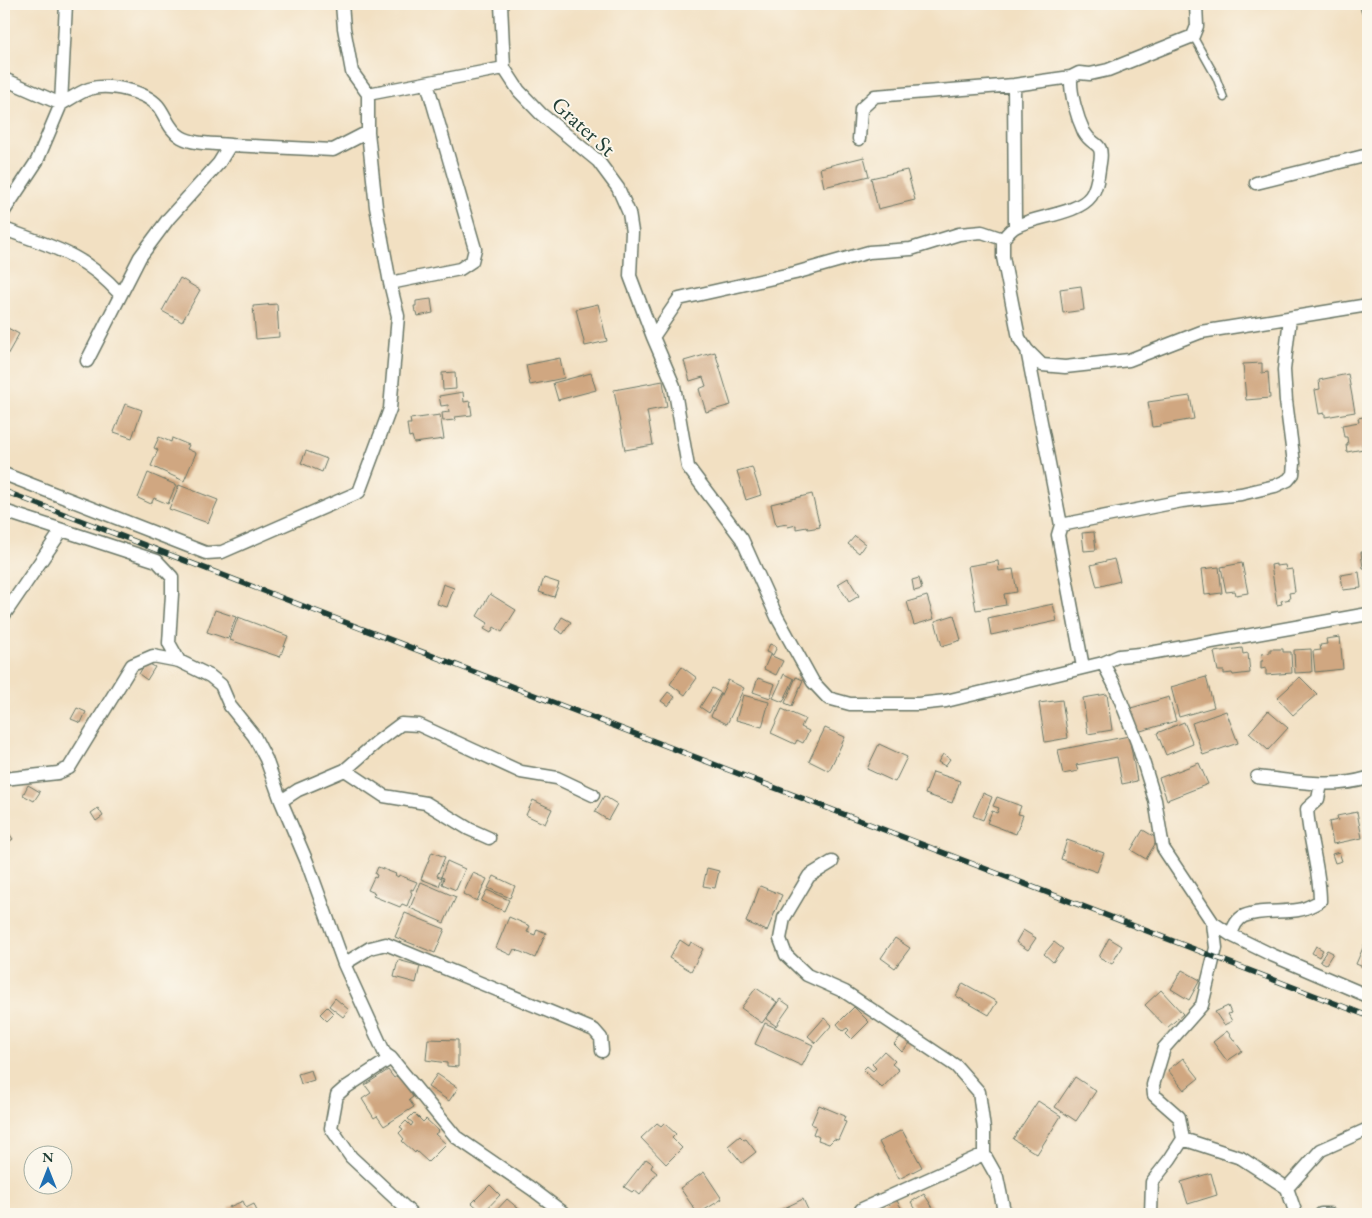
<svg xmlns="http://www.w3.org/2000/svg" width="1372" height="1218" viewBox="0 0 1372 1218" font-family="'EB Garamond',serif">
<style>
.building{fill:#d0a781}
.lines{fill:none;stroke-linecap:round;stroke-linejoin:round}
.lane-casing{stroke:#697666;stroke-width:9}
.street-casing{stroke:#697666;stroke-width:15}
.lane{stroke:#fff;stroke-width:6}
.street{stroke:#fff;stroke-width:12}
.rail-casing{stroke:#1f3d34;stroke-width:5.5}
.rail{stroke:#fbf7ec;stroke-width:4;stroke-dasharray:11;stroke-linecap:butt}
.labels{text-anchor:middle;stroke-width:4;stroke-linejoin:round;paint-order:stroke}
.street-label{font-size:22px;fill:#1f3d34;stroke:#fbf7ec}
</style>
<rect width="100%" height="100%" fill="#fbf7ec"/>
<filter id="ink" filterUnits="userSpaceOnUse"><feTurbulence type="fractalNoise" baseFrequency=".02" numOctaves="2"/><feDisplacementMap in="SourceGraphic" scale="10" xChannelSelector="R" yChannelSelector="G"/><feConvolveMatrix kernelMatrix="1 2 1 2 8 2 1 2 1" color-interpolation-filters="sRGB"/></filter>
<filter id="wash" filterUnits="userSpaceOnUse"><feTurbulence type="fractalNoise" baseFrequency=".0096" numOctaves="4" result="noise"/><feDisplacementMap in="SourceGraphic" scale="20" xChannelSelector="R" yChannelSelector="G"/><feGaussianBlur stdDeviation="1.12" result="paint"/><feColorMatrix in="noise" values="0 0 0 0 0 0 0 0 0 0 0 0 0 0 0 0 0 1.4 0 .05"/><feComposite in="paint" operator="in"/></filter>
<g filter="url(#wash)">
<rect width="100%" height="100%" fill="#f2e0c2"/>
<g id="blocks">
<path class="building" d="M864 157 869 176 824 187 820 168Z
M907 170 915 200 878 209 871 178Z
M180 278 200 290 182 322 162 311Z
M1081 286 1084 310 1063 313 1060 289Z
M431 299 433 313 418 316 417 312H415L414 306H416V301Z
M277 304 279 337 256 339 253 306Z
M598 304 607 341 585 346 576 309Z
M4 326 19 334 6 357 4 356Z
M715 352 731 405 706 412 699 389 706 386 703 377 690 381 684 361Z
M560 358 564 378 530 385 526 365Z
M1262 363V373L1268 372 1270 398 1246 400 1243 364Z
M455 372 456 389 443 390 442 373Z
M591 373 596 390 558 400 553 383Z
M1348 374 1355 412 1325 417V413L1319 414 1315 390 1320 389 1319 380Z
M663 381 667 407 647 411 653 445 625 450 614 390Z
M463 392 464 402 470 401 472 415 455 417 456 420 443 421 442 413 449 412 448 405 441 406 439 396Z
M1190 396 1194 419 1160 425V426L1152 427 1148 402Z
M125 404 142 410 132 438 114 432Z
M440 415 444 439 414 443 412 436 409 437 407 424H411L410 419Z
M1368 416V448H1366L1365 443 1362 444 1363 449 1347 452 1346 445H1348L1347 437H1344L1342 425 1359 422 1358 418Z
M159 437 171 442 172 438 189 445 187 449 196 453 184 481 151 466 158 450 154 448Z
M306 451 327 459 322 472 301 463Z
M752 467 761 495 746 500 737 471Z
M148 473 176 485 168 504 154 498 151 504 138 498Z
M179 485 218 500 208 523 169 509Z
M812 494 820 527 808 529 807 527 796 529V525L788 527 787 524 776 526 771 504Z
M1094 532 1096 550 1084 551 1082 533Z
M855 536 865 544 859 553 848 544Z
M1361 552H1368V568H1363Z
M1114 559 1120 581 1097 587 1091 565Z
M998 561 999 571 1013 569 1017 592 1004 594 1006 605 976 610 968 566Z
M1242 563 1248 593 1236 595 1235 591 1226 592 1221 567Z
M1276 564V566L1285 565 1286 570 1292 569 1295 592 1289 593 1290 599 1281 601 1282 604 1277 605 1271 565Z
M1219 567 1222 593 1205 595 1202 569Z
M1359 572 1361 588 1343 590 1341 575Z
M544 578 559 583 554 597 539 592Z
M848 578 859 596 849 602 838 584Z
M919 578 922 589 914 591 912 580Z
M443 584 454 588 447 607 437 604Z
M490 594 516 610 502 632 494 627 491 633 484 629 488 623 477 616Z
M927 596 934 619 914 625 907 602Z
M1053 604 1057 621 991 635 988 618Z
M215 610 236 617 228 639 207 632Z
M954 615 961 640 942 646 935 621Z
M238 617 288 636 280 657 230 640Z
M562 617 571 622 563 634 555 629Z
M1340 637 1343 669 1315 672 1313 651 1321 650 1320 645 1327 644 1326 639Z
M770 644 777 647 773 655 766 652Z
M1242 648 1243 654 1248 653 1250 673 1233 675 1232 673 1224 674V671H1218L1214 652Z
M1270 649H1283V652H1291L1292 673 1266 675V668L1261 669V661H1263L1262 654 1270 653Z
M1311 649 1312 672 1295 673 1294 650Z
M770 655 783 661 776 675 764 669Z
M146 662 155 667 147 680 139 674Z
M682 667 697 678 685 695 670 684Z
M784 674 794 679 783 702 773 698Z
M796 677 803 680 792 706 785 703Z
M1206 677 1214 707 1179 717 1171 687Z
M1300 677 1317 694 1293 715 1277 698Z
M758 678 775 684 770 698 753 692Z
M728 680 744 688 727 724 711 716Z
M712 688 721 693 709 713 700 707Z
M668 692 675 697 668 706 661 701Z
M1107 694 1112 730 1088 734 1083 698Z
M743 695 769 702 762 727 736 720Z
M1169 697 1176 721 1137 732 1131 708Z
M1062 700 1068 738 1045 742 1039 703Z
M77 708 86 712 81 723 71 719Z
M782 709 805 719 801 727 809 731 803 743 797 740 795 744 771 733Z
M1226 711 1238 743 1203 755 1192 723Z
M1268 711 1288 728 1268 750 1249 733Z
M1184 722 1193 744 1166 755 1157 733Z
M825 728 845 737 829 771 809 761Z
M1129 736 1137 781 1122 784 1117 757 1076 765 1078 771 1063 774 1058 750Z
M879 744 907 757 895 782 867 769Z
M943 754 950 759 945 766 938 762Z
M1199 763 1208 784 1167 800 1159 778Z
M933 772 960 781 952 803 925 794Z
M28 785 40 792 34 801 23 795Z
M983 793 992 797 983 820 973 816Z
M604 796 617 804 608 820 595 812Z
M997 797 1021 806 1018 814 1023 815 1016 834 987 823 992 811 997 813 999 808 993 806Z
M533 800 552 809 545 824 526 815Z
M98 808 103 816 96 821 91 813Z
M1357 812 1362 838 1333 844 1329 822 1338 820 1337 816Z
M4 827 13 839 4 845Z
M1143 830 1158 839 1146 859 1131 850Z
M1067 840 1104 853 1097 872 1061 859Z
M432 852 445 857 437 876 442 878 439 886 421 879Z
M1339 852 1342 861 1335 863 1332 854Z
M447 861 465 869 456 890 442 884 444 878 441 877Z
M378 867 396 874 395 875 398 877 399 875 417 882 413 890 411 889V892L412 893 407 906 402 904 400 907 373 896 375 893 368 890 374 877 376 878 377 875 375 874Z
M707 868 719 871 715 888 703 886Z
M473 873 487 879 477 901 463 894Z
M494 876 515 886 510 898 488 888Z
M421 882 456 897 444 923 410 908Z
M760 886 782 895 767 931 746 922Z
M487 890 509 900 504 911 481 901Z
M405 913 445 929 435 953 395 937Z
M509 917 530 926 527 932 535 935 537 929 546 933 535 958 514 949 511 955 496 948Z
M1023 930 1036 938 1028 950 1016 942Z
M895 938 910 948 895 968 881 958Z
M1109 938 1122 946 1112 964 1099 957Z
M680 940 689 946 691 942 703 949 691 971 669 958Z
M1054 942 1063 949 1053 962 1044 954Z
M1365 943 1368 944V969L1356 964Z
M1316 946 1323 950 1319 957 1312 953Z
M1327 950 1333 953 1326 964 1320 961Z
M398 960 420 966 416 983 394 977Z
M1182 970 1200 980 1189 1000 1171 989Z
M963 983 997 1002 989 1015 956 996Z
M756 988 777 1002 762 1023 741 1008Z
M1161 990 1183 1014 1167 1028 1145 1005Z
M335 998 349 1010 343 1017 329 1006Z
M780 999 790 1006 776 1026 766 1019Z
M1228 1006 1231 1013 1228 1014 1232 1021 1224 1025 1215 1012Z
M327 1007 334 1014 327 1021 320 1014Z
M854 1007 869 1022 852 1039 846 1033 849 1030 847 1028 843 1031 837 1024Z
M824 1018 832 1025 816 1043 808 1036Z
M765 1023 813 1045 802 1066 755 1044Z
M1227 1031 1242 1051 1227 1061 1213 1042Z
M904 1033 912 1041 902 1052 894 1044Z
M428 1039 458 1040V1067L447 1066V1063L426 1060Z
M884 1051 895 1061 892 1064 899 1070 882 1088 863 1070 867 1066 873 1071 876 1068 872 1064Z
M1183 1058 1199 1078 1184 1090 1168 1070Z
M311 1070 314 1080 301 1084 298 1074Z
M388 1070 394 1078 399 1075 413 1097 409 1100 414 1107 384 1126 377 1116 374 1118 362 1099 371 1093 365 1085Z
M437 1074 458 1088 449 1101 428 1087Z
M1075 1077 1096 1091 1076 1121 1055 1107Z
M1038 1101 1061 1116 1037 1154 1013 1139Z
M819 1105 845 1116 843 1121 846 1122 838 1140 834 1139 829 1144 818 1140 819 1137 813 1134 816 1126 811 1124Z
M414 1113 423 1122 426 1119 439 1131 435 1134 446 1144 428 1162 416 1151 415 1153 402 1141 404 1139 399 1133 403 1129 400 1127 406 1121 411 1126 413 1123 408 1119Z
M657 1123 661 1126 664 1123 676 1134 672 1138 682 1148 666 1164 641 1138Z
M902 1130 922 1167 899 1179 879 1142Z
M740 1136 744 1140 746 1139 756 1152 742 1163 728 1146Z
M646 1159 653 1164 651 1168 657 1173 640 1195 634 1190 632 1192 624 1187Z
M704 1172 722 1199 698 1214 680 1188Z
M1211 1173 1217 1195 1188 1204 1181 1182Z
M490 1185 500 1195 483 1213 472 1203Z
M924 1194 937 1214H919L911 1202Z
M894 1196 905 1214H876L873 1209Z
M507 1199 525 1214H493Z
M803 1199 810 1214H772Z
M243 1201 246 1208 254 1204 258 1214H232L229 1207Z"/>
</g>
</g>
<g filter="url(#ink)">
<use href="#blocks" fill-opacity="0" stroke="#697666" stroke-width="1"/>
<g class="lines">
<defs>
<path id="lane" d="M1193 36 1216 77 1224 98"/>
<path id="street" d="M501 4 504 68 519 91 541 114 598 161 618 188 629 213 632 232 630 276 653 337 674 386 688 467 742 539 777 617 813 682 828 698 850 704H918L946 701 1103 663 1119 656 1150 653 1368 614
M1196 4 1197 26 1193 36 1108 70 1090 74 1079 73 1071 77C1070 94 1077 117 1084 132 1093 148 1104 140 1100 163 1098 174 1098 186 1091 196 1078 214 1037 216 1017 226 1012 228 1007 234 1003 239V257L1019 338 1027 350 1042 365 1065 367 1129 360 1201 332 1368 305
M1367 4 1368 10
M4 79 61 104
M1014 85 1015 226
M368 94 504 68
M61 104C70 99 80 92 89 89 108 83 145 91 158 106 166 116 169 130 181 137 195 145 215 143 230 145
M859 139 861 109 875 96 1014 85 1071 77
M1256 183 1368 155
M4 211 37 161 61 104 66 4
M4 229C53 247 84 254 120 294
M390 283 460 269 472 261 475 249 427 83
M653 337 679 299 795 273 869 252 911 249 959 234 982 232 1003 239
M1027 350 1061 525
M87 361 140 257 169 218 219 163 230 145 333 150 368 132
M4 474 206 553 222 552 359 492 390 409 398 316 390 283 376 207 368 132V94L352 72 344 28 342 4
M4 511 157 561 172 577V594L169 643 179 661
M4 615 62 530
M1103 663 1115 686 1137 742 1155 800 1163 848 1213 923 1231 935 1272 955 1368 996
M1083 667 1058 535 1061 525 1182 501 1241 494 1275 486 1288 480 1293 474 1294 463 1286 401 1284 370 1290 318
M345 770 384 796 426 803 469 829 489 838
M1257 777C1294 781 1332 789 1368 778
M4 779 58 773 69 768 132 665 153 656 179 661 210 676 221 685 230 706 254 736 266 759 281 801
M832 862 809 876 784 918 780 939 786 955 807 975 845 992 956 1066 979 1092 984 1129V1154L997 1177 1004 1211 1003 1214
M1231 935C1233 928 1237 919 1244 916 1260 909 1281 913 1298 910 1306 909 1313 905 1320 901 1320 870 1309 841 1307 809L1318 799 1321 784
M344 964 370 948 386 944 594 1030 601 1038 602 1051
M391 1058 456 1137 532 1189 565 1214
M1183 1139 1241 1158 1287 1188
M412 1214 351 1157 331 1128 337 1095 345 1088 391 1058 385 1054 344 964 307 862 281 801 298 790 345 770 377 742 401 724 419 725 521 772 557 778 593 795
M858 1214 862 1209 984 1154
M1151 1214 1152 1182 1170 1159 1183 1139 1179 1117 1154 1095 1153 1085 1164 1048 1202 1005 1216 948 1213 923
M1296 1214 1287 1188 1321 1150 1368 1129
M1321 1214H1330"/>
</defs>
<use href="#lane" class="lane-casing"/>
<use href="#street" class="street-casing"/>
<use href="#lane" class="lane"/>
<use href="#street" class="street"/>
<defs>
<path id="rail" d="M4 491 1368 1016"/>
</defs>
<use href="#rail" class="rail-casing"/>
<use href="#rail" class="rail"/>
</g>
</g>
<g class="labels">
<g class="street-label">
<text transform="translate(584 126) rotate(42)" y="8">Grater St</text>
</g>
</g>
<rect width="1372" height="1218" fill="none" stroke="#fbf7ec" stroke-width="20"/>
<g transform="translate(48 1170)"><circle r="24" fill="#fbf7ec" stroke="#a3ada2"/>
<path d="M0-4L9 19L0 12L-9 19Z" fill="#1f6fb2"/>
<text y="-8" font-size="14" font-weight="bold" text-anchor="middle" fill="#1f3d34">N</text>
</g>
</svg>
